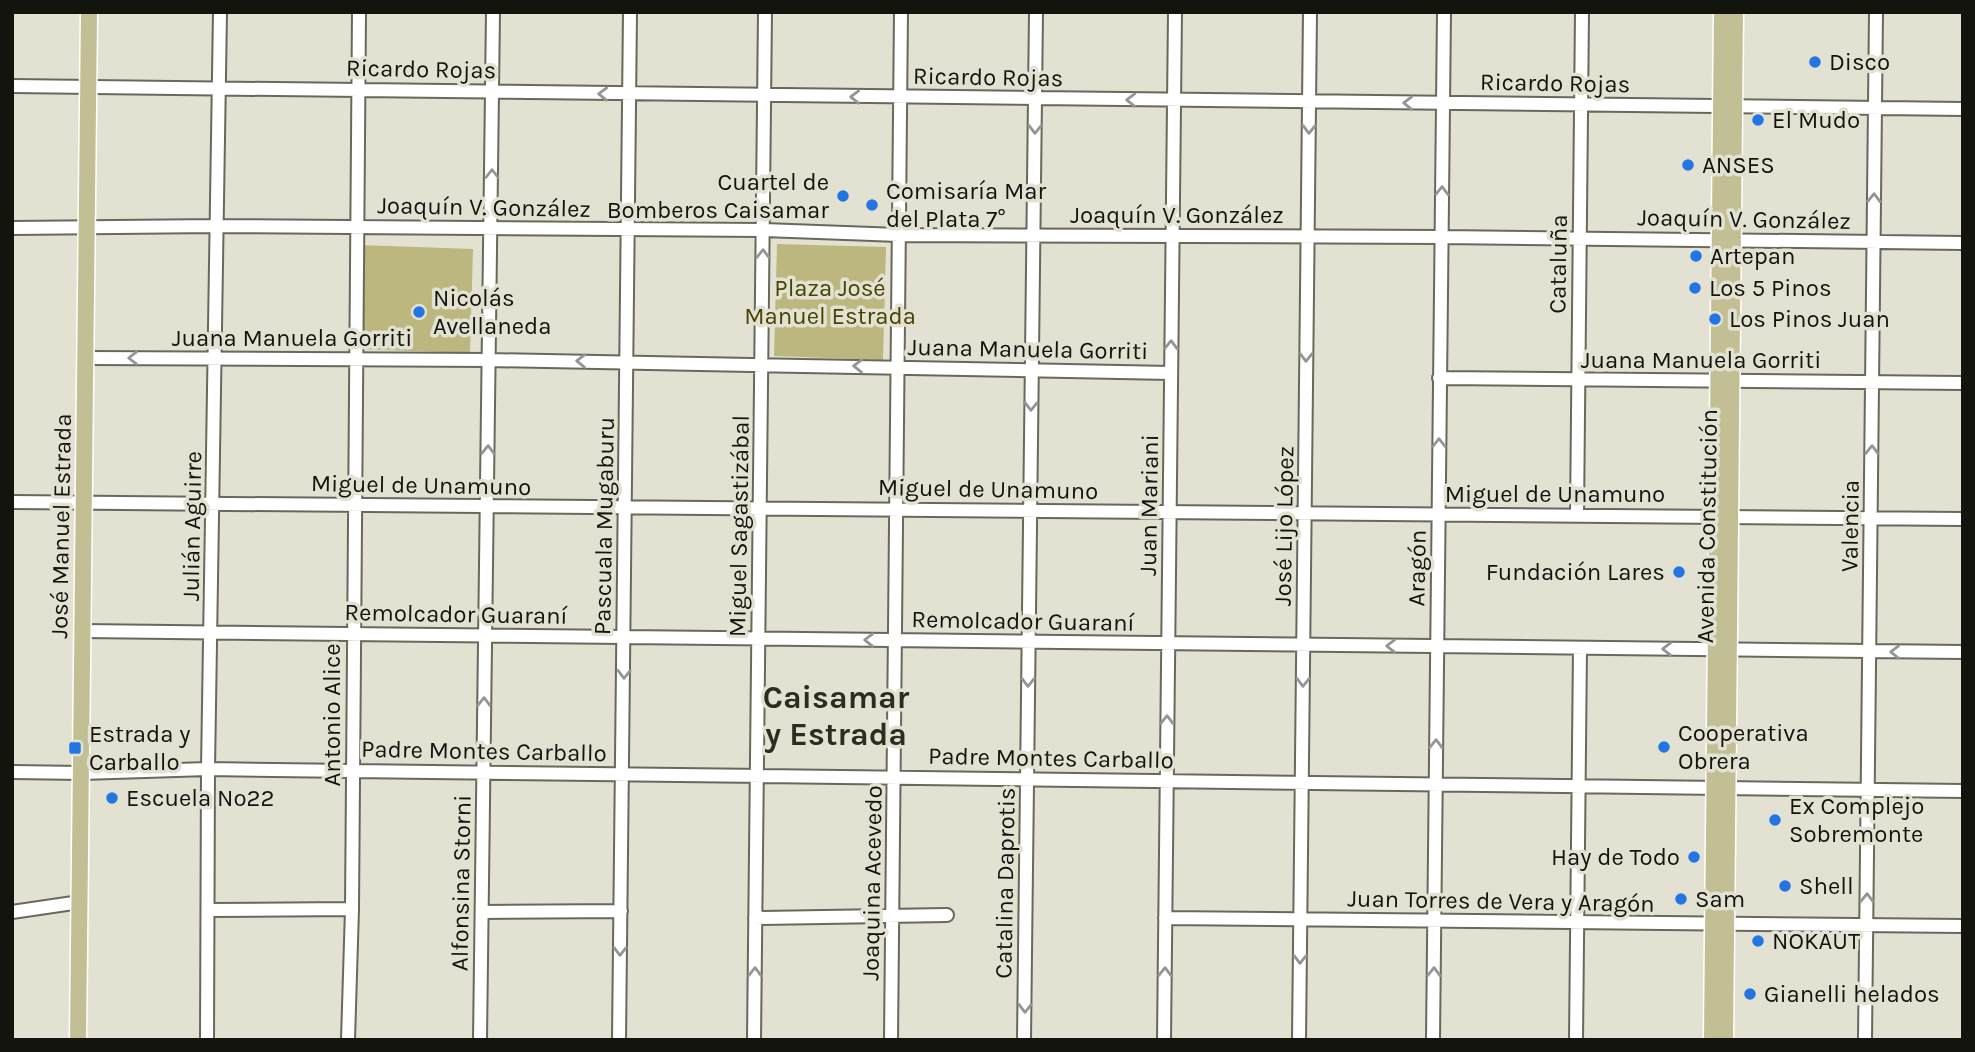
<svg xmlns="http://www.w3.org/2000/svg" width="1975" height="1052" viewBox="0 0 1975 1052" font-family="Karla,sans-serif">
<style>
.green{fill:#bbb77e}
.lines{fill:none;stroke-linecap:round;stroke-linejoin:round}
.minor-casing{stroke:#69685b;stroke-width:16}
.major-casing{stroke:#fff;stroke-width:19}
.minor{stroke:#fff;stroke-width:12}
.major{stroke:#c3bf95;stroke-width:16}
.oneway{stroke:#959593}
.poi-dot{fill:#2376e1;stroke:#e2e1d2;stroke-width:2.5}
.labels{text-anchor:middle;stroke-width:7;stroke-linejoin:round;paint-order:stroke}
.poi-label{font-size:24px;fill:#14140f;stroke:#e2e1d2;text-anchor:start}
.street-label{font-size:24px;fill:#14140f;stroke:#e2e1d2}
.park-label{font-size:24px;fill:#484301;stroke:#e2e1d2}
.district-label{font-size:32px;font-weight:bold;fill:#2d2c20;stroke:#e2e1d2}
</style>
<rect width="100%" height="100%" fill="#e2e1d2"/>
<path class="green" d="M777 244 886 247 883 360 774 356Z
M359 245 473 249 470 353 356 349Z"/>
<g class="lines">
<defs>
<path id="minor" d="M12 86 1963 109
M12 228 217 226 764 230 899 235 1442 237 1963 243
M86 358 489 360 1171 373
M1439 378 1963 383
M12 502 1963 519
M1577 515 1582 12
M83 631 1963 652
M12 772 82 773 208 769 353 771 1963 791
M208 910 352 909
M12 912 80 902
M482 912 621 911
M755 918 947 915
M1165 918 1963 926
M207 1040 208 769 220 12
M348 1040 352 909 359 12
M480 1040 493 12
M619 1040 630 12
M754 1040 765 12
M891 1040 901 12
M1024 1040 1036 12
M1164 1040 1175 12
M1299 1040 1310 12
M1433 1040 1444 12
M1576 1040 1580 648
M1865 1040 1876 12"/>
<path id="major" d="M78 1040 89 12
M1712 1040 1722 12
M1725 1040 1735 12"/>
</defs>
<use href="#minor" class="minor-casing"/>
<use href="#major" class="major-casing"/>
<use href="#minor" class="minor"/>
<use href="#major" class="major"/>
</g>
<defs><path id="oneway-chevron" d="M-2-3.5L2.5 0L-2 3.5" fill="none" stroke-width="1.6" stroke-linecap="round" stroke-linejoin="round" transform="scale(1.75)"/></defs>
<g class="oneway">
<use href="#oneway-chevron" transform="translate(603 94) rotate(-179)"/>
<use href="#oneway-chevron" transform="translate(855 97) rotate(-179)"/>
<use href="#oneway-chevron" transform="translate(1131 100) rotate(-179)"/>
<use href="#oneway-chevron" transform="translate(1408 103) rotate(-179)"/>
<use href="#oneway-chevron" transform="translate(1035 129) rotate(91)"/>
<use href="#oneway-chevron" transform="translate(1309 129) rotate(91)"/>
<use href="#oneway-chevron" transform="translate(492 174) rotate(-90)"/>
<use href="#oneway-chevron" transform="translate(1442 191) rotate(-89)"/>
<use href="#oneway-chevron" transform="translate(1874 198) rotate(-89)"/>
<use href="#oneway-chevron" transform="translate(763 254) rotate(-89)"/>
<use href="#oneway-chevron" transform="translate(1171 345) rotate(-89)"/>
<use href="#oneway-chevron" transform="translate(1306 357) rotate(91)"/>
<use href="#oneway-chevron" transform="translate(133 358) rotate(-180)"/>
<use href="#oneway-chevron" transform="translate(581 361) rotate(-179)"/>
<use href="#oneway-chevron" transform="translate(858 366) rotate(-179)"/>
<use href="#oneway-chevron" transform="translate(1031 406) rotate(91)"/>
<use href="#oneway-chevron" transform="translate(1439 443) rotate(-90)"/>
<use href="#oneway-chevron" transform="translate(488 450) rotate(-89)"/>
<use href="#oneway-chevron" transform="translate(1872 450) rotate(-89)"/>
<use href="#oneway-chevron" transform="translate(869 640) rotate(-179)"/>
<use href="#oneway-chevron" transform="translate(1391 646) rotate(-179)"/>
<use href="#oneway-chevron" transform="translate(1667 649) rotate(-179)"/>
<use href="#oneway-chevron" transform="translate(1895 652) rotate(-179)"/>
<use href="#oneway-chevron" transform="translate(624 674) rotate(91)"/>
<use href="#oneway-chevron" transform="translate(1028 682) rotate(91)"/>
<use href="#oneway-chevron" transform="translate(1303 682) rotate(91)"/>
<use href="#oneway-chevron" transform="translate(484 702) rotate(-89)"/>
<use href="#oneway-chevron" transform="translate(1167 720) rotate(-89)"/>
<use href="#oneway-chevron" transform="translate(1436 744) rotate(-89)"/>
<use href="#oneway-chevron" transform="translate(1867 898) rotate(-89)"/>
<use href="#oneway-chevron" transform="translate(620 951) rotate(91)"/>
<use href="#oneway-chevron" transform="translate(1300 959) rotate(91)"/>
<use href="#oneway-chevron" transform="translate(755 972) rotate(-89)"/>
<use href="#oneway-chevron" transform="translate(1165 972) rotate(-89)"/>
<use href="#oneway-chevron" transform="translate(1434 972) rotate(-89)"/>
<use href="#oneway-chevron" transform="translate(1025 1008) rotate(91)"/>
</g>
<g class="poi-dot">
<circle cx="1815" cy="62" r="7"/>
<circle cx="1758" cy="120" r="7"/>
<circle cx="1688" cy="165" r="7"/>
<circle cx="843" cy="196" r="7"/>
<circle cx="872" cy="205" r="7"/>
<circle cx="1696" cy="256" r="7"/>
<circle cx="1695" cy="288" r="7"/>
<circle cx="419" cy="312" r="7"/>
<circle cx="1715" cy="319" r="7"/>
<circle cx="1679" cy="572" r="7"/>
<circle cx="1664" cy="747" r="7"/>
<rect x="68" y="741" width="14" height="14" rx="3.5"/>
<circle cx="112" cy="798" r="7"/>
<circle cx="1775" cy="820" r="7"/>
<circle cx="1694" cy="857" r="7"/>
<circle cx="1785" cy="886" r="7"/>
<circle cx="1681" cy="899" r="7"/>
<circle cx="1758" cy="941" r="7"/>
<circle cx="1750" cy="994" r="7"/>
</g>
<g class="labels">
<g class="poi-label">
<text x="1829" y="70">Disco</text>
<text x="1772" y="128">El Mudo</text>
<text x="1702" y="173">ANSES</text>
<text x="829" y="190" text-anchor="end">Cuartel de<tspan x="829" dy="28">Bomberos Caisamar</tspan></text>
<text x="886" y="199">Comisaría Mar<tspan x="886" dy="28">del Plata 7°</tspan></text>
<text x="1710" y="264">Artepan</text>
<text x="1709" y="296">Los 5 Pinos</text>
<text x="433" y="306">Nicolás<tspan x="433" dy="28">Avellaneda</tspan></text>
<text x="1729" y="327">Los Pinos Juan</text>
<text x="1665" y="580" text-anchor="end">Fundación Lares</text>
<text x="1678" y="741">Cooperativa<tspan x="1678" dy="28">Obrera</tspan></text>
<text x="89" y="742">Estrada y<tspan x="89" dy="28">Carballo</tspan></text>
<text x="126" y="806">Escuela Nº22</text>
<text x="1789" y="814">Ex Complejo<tspan x="1789" dy="28">Sobremonte</tspan></text>
<text x="1680" y="865" text-anchor="end">Hay de Todo</text>
<text x="1799" y="894">Shell</text>
<text x="1695" y="907">Sam</text>
<text x="1772" y="949">NOKAUT</text>
<text x="1764" y="1002">Gianelli helados</text>
</g>
<g class="street-label">
<text transform="translate(421 69) rotate(1)" y="8">Ricardo Rojas</text>
<text transform="translate(988 77) rotate(1)" y="8">Ricardo Rojas</text>
<text transform="translate(1555 83) rotate(1)" y="8">Ricardo Rojas</text>
<text transform="translate(484 207) rotate(1)" y="8">Joaquín V. González</text>
<text x="1177" y="223">Joaquín V. González</text>
<text transform="translate(1744 219) rotate(1)" y="8">Joaquín V. González</text>
<text transform="translate(1558 264) rotate(-89)" y="8">Cataluña</text>
<text x="292" y="346">Juana Manuela Gorriti</text>
<text transform="translate(1028 349) rotate(1)" y="8">Juana Manuela Gorriti</text>
<text x="1701" y="368">Juana Manuela Gorriti</text>
<text transform="translate(421 485) rotate(1)" y="8">Miguel de Unamuno</text>
<text transform="translate(988 489) rotate(1)" y="8">Miguel de Unamuno</text>
<text x="1555" y="502">Miguel de Unamuno</text>
<text transform="translate(1149 505) rotate(-89)" y="8">Juan Mariani</text>
<text transform="translate(61 526) rotate(-89)" y="8">José Manuel Estrada</text>
<text transform="translate(192 526) rotate(-89)" y="8">Julián Aguirre</text>
<text transform="translate(604 526) rotate(-89)" y="8">Pascuala Mugaburu</text>
<text transform="translate(739 526) rotate(-89)" y="8">Miguel Sagastizábal</text>
<text transform="translate(1284 526) rotate(-89)" y="8">José Lijo López</text>
<text transform="translate(1707 526) rotate(-89)" y="8">Avenida Constitución</text>
<text transform="translate(1850 526) rotate(-89)" y="8">Valencia</text>
<text transform="translate(1417 568) rotate(-89)" y="8">Aragón</text>
<text transform="translate(456 614) rotate(1)" y="8">Remolcador Guaraní</text>
<text transform="translate(1023 621) rotate(1)" y="8">Remolcador Guaraní</text>
<text transform="translate(332 715) rotate(-90)" y="8">Antonio Alice</text>
<text transform="translate(484 751) rotate(1)" y="8">Padre Montes Carballo</text>
<text transform="translate(1051 758) rotate(1)" y="8">Padre Montes Carballo</text>
<text transform="translate(461 883) rotate(-89)" y="8">Alfonsina Storni</text>
<text transform="translate(872 883) rotate(-89)" y="8">Joaquina Acevedo</text>
<text transform="translate(1005 883) rotate(-89)" y="8">Catalina Daprotis</text>
<text transform="translate(1501 901) rotate(1)" y="8">Juan Torres de Vera y Aragón</text>
</g>
<g class="park-label">
<text x="830" y="296">Plaza José<tspan x="830" dy="28">Manuel Estrada</tspan></text>
</g>
<g class="district-label">
<text x="836" y="708">Caisamar<tspan x="836" dy="37">y Estrada</tspan></text>
</g>
</g>
<rect width="1975" height="1052" fill="none" stroke="#14140f" stroke-width="28"/>
</svg>
